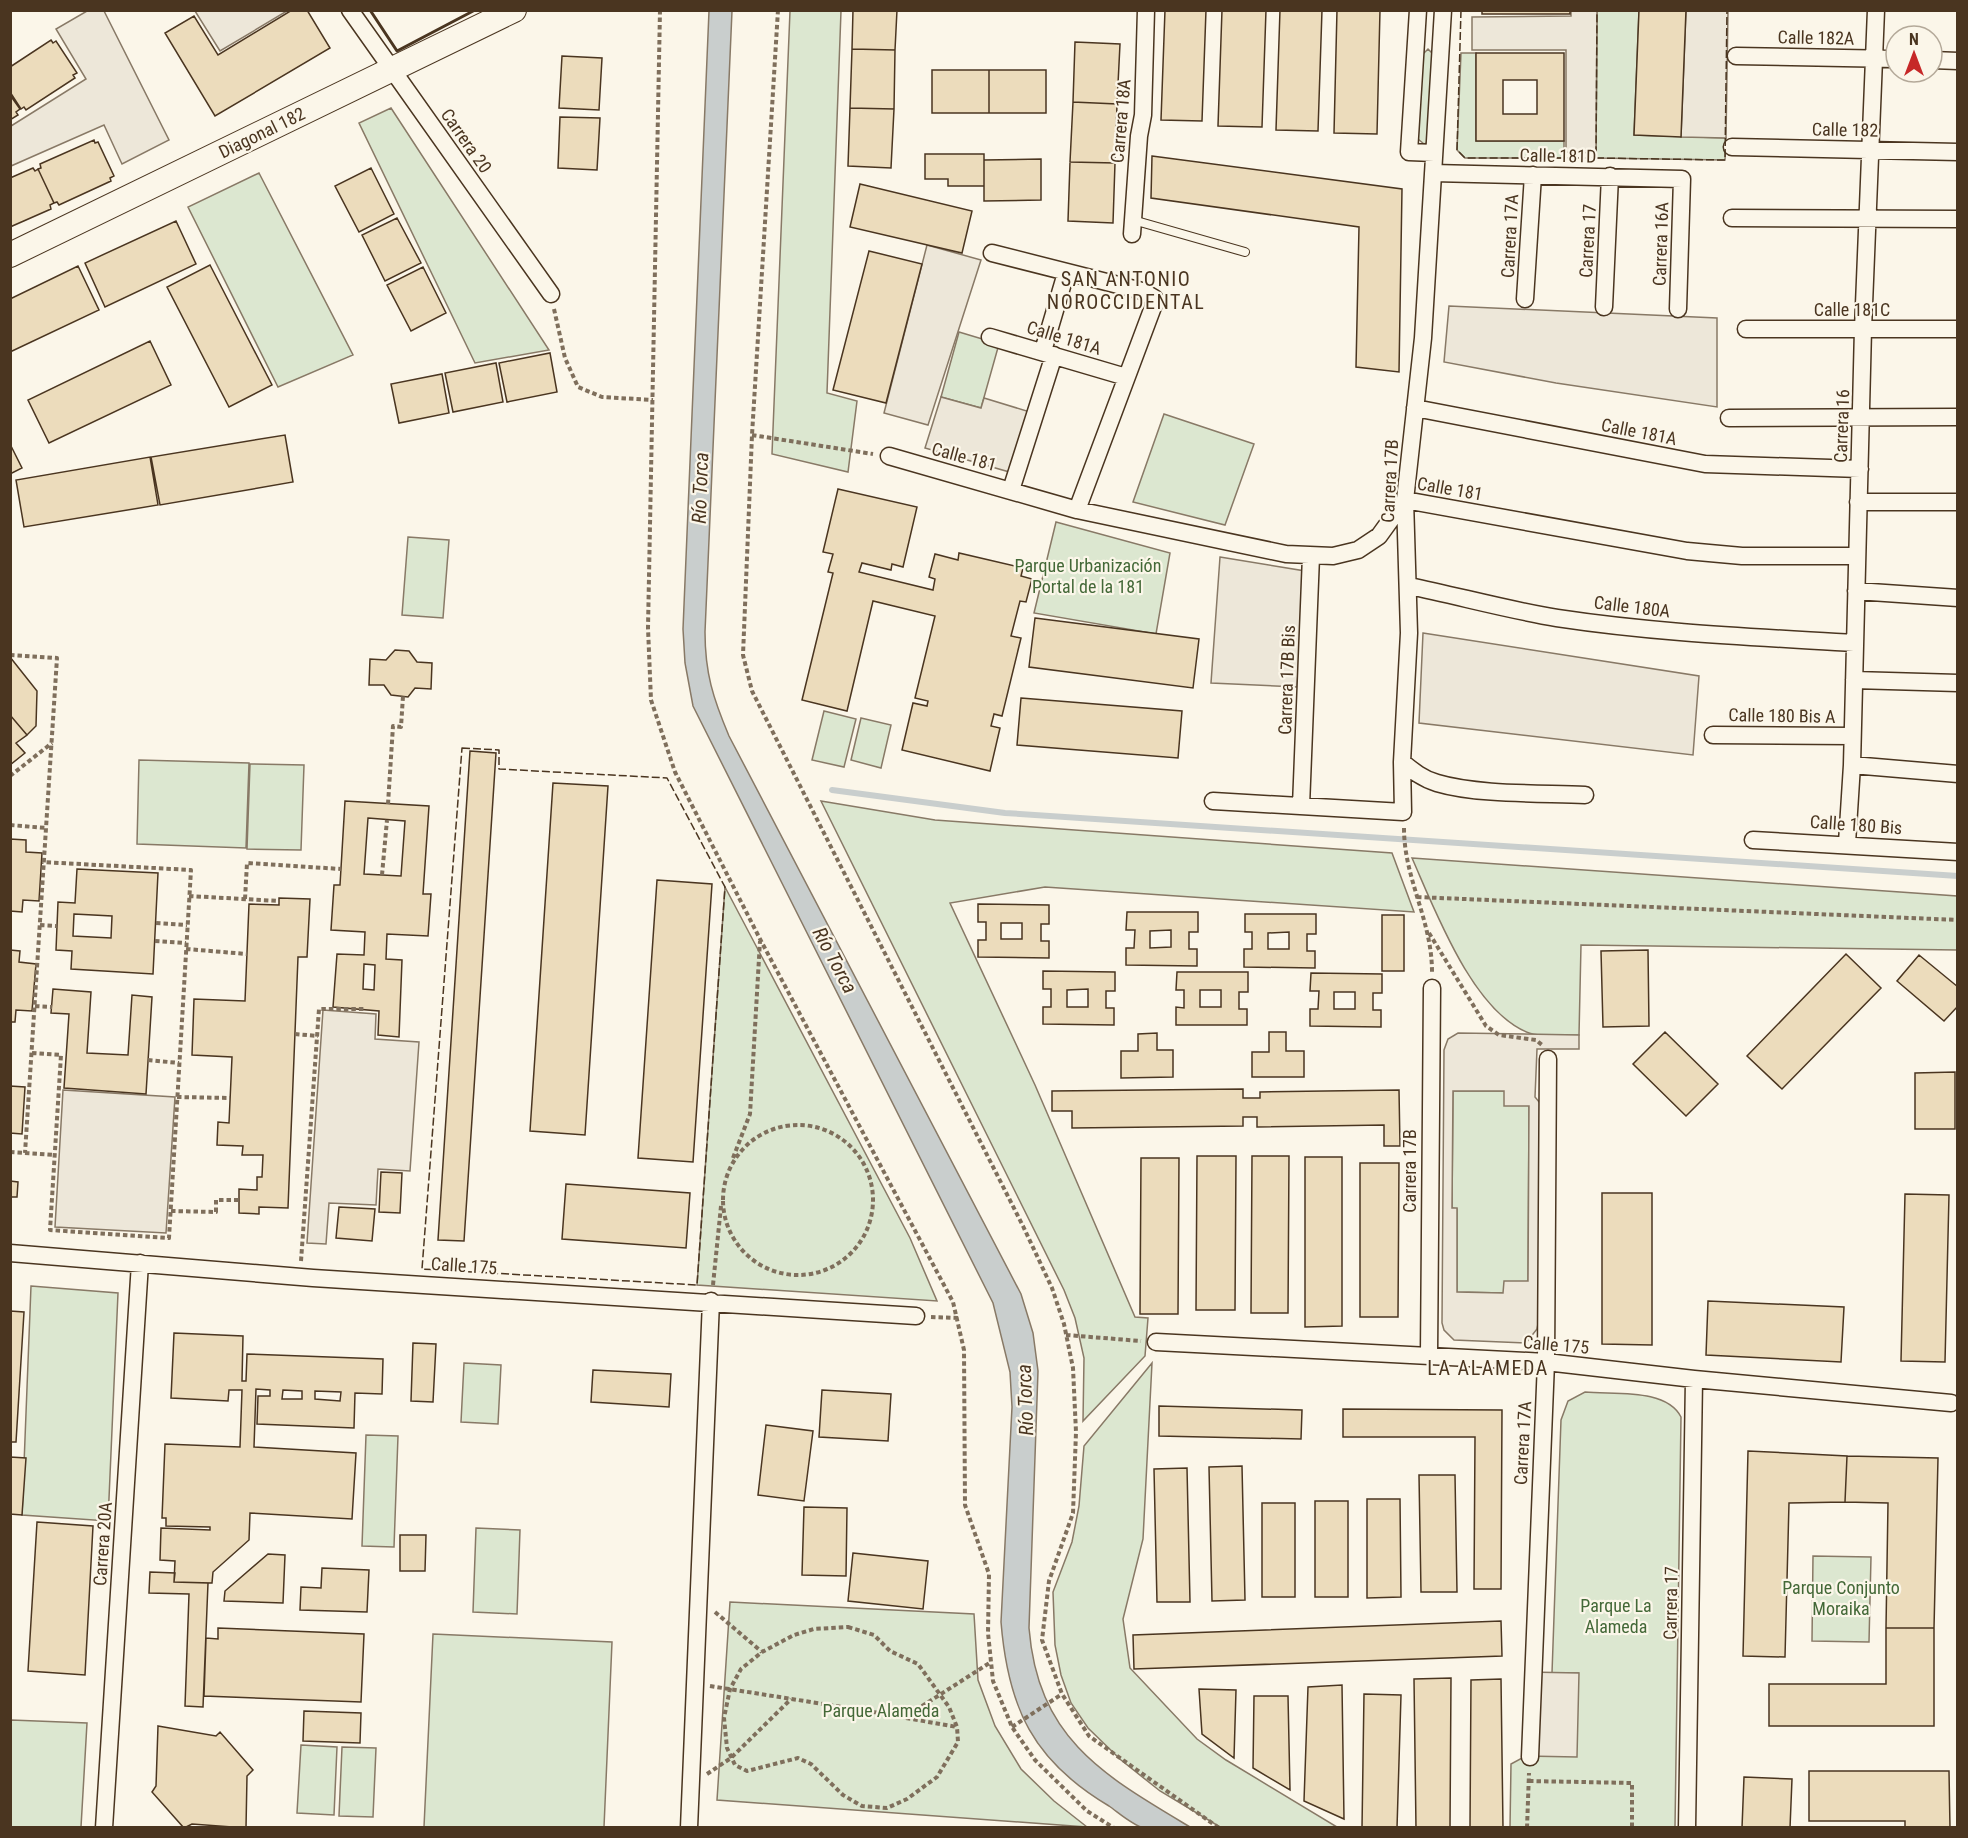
<svg xmlns="http://www.w3.org/2000/svg" width="1968" height="1838" viewBox="0 0 1968 1838" font-family="'Roboto Condensed',sans-serif">
<style>
.green{fill:#dce7d0;stroke:#887966;stroke-width:1.5}
.parking{fill:#ede7d9;stroke:#887966;stroke-width:1.5;fill-rule:evenodd}
.water{fill:#c9cecd;stroke:#887966;stroke-width:1.5}
.lines{fill:none;stroke-linecap:round;stroke-linejoin:round}
.stream{stroke:#c9cecd;stroke-width:6}
.building{fill:#ecdcbc;stroke:#4a3520;stroke-width:1.5;fill-rule:evenodd}
.lane-casing{stroke:#4a3520;stroke-width:10}
.street-casing{stroke:#4a3520;stroke-width:19}
.secondary-casing{stroke:#4a3520;stroke-width:26}
.path{stroke:#7f6f5c;stroke-width:4;stroke-dasharray:4.5 3;stroke-linecap:butt}
.lane{stroke:#fbf6e9;stroke-width:8}
.street{stroke:#fbf6e9;stroke-width:16}
.secondary{stroke:#fbf6e9;stroke-width:24}
.fence{stroke:#4a3520;stroke-width:1.5;stroke-dasharray:8 3;stroke-linecap:butt}
.wall{stroke:#4a3520;stroke-width:3}
.labels{text-anchor:middle;stroke-width:4.5;stroke-linejoin:round;paint-order:stroke}
.street-label{font-size:18px;fill:#4a3520;stroke:#fbf6e9}
.park-label{font-size:18px;fill:#436837;stroke:#fbf6e9}
.neighbourhood-label{font-size:20px;letter-spacing:1.5px;fill:#4a3520;stroke:#fbf6e9}
.water-label{font-size:20px;font-style:italic;fill:#4a3520;stroke:#fbf6e9}
</style>
<rect width="100%" height="100%" fill="#fbf6e9"/>
<path class="green" d="M790 11H841L827 393 857 401 848 472 772 454Z
M1597 11H1639L1634 135 1726 138 1725 160 1596 158Z
M1428 49 1434 55 1427 143 1424 144 1418 139 1423 54Z
M1461 53H1476V141H1564V158H1465L1457 150Z
M391 108 549 350 475 363 359 123Z
M259 173 353 355 278 387 188 207Z
M959 332 999 344 981 408 941 397Z
M1164 414 1254 444 1225 525 1133 502Z
M1056 522 1170 553 1156 634 1034 613Z
M408 537 449 540 443 618 402 615Z
M824 711 856 719 844 767 812 760Z
M861 718 891 725 881 768 851 760Z
M139 760 249 763 246 848 137 844Z
M250 764 304 765 301 850 247 849Z
M821 801 935 820 1392 853 1414 912 1045 887 950 903 1035 1085 1135 1317 1148 1318 1145 1356 1083 1421 1084 1358 1075 1318 1064 1290Z
M1412 858 1957 896V950L1581 945 1579 1035C1564 1035 1543 1038 1529 1033 1473 1012 1435 910 1412 858Z
M725 887 910 1238 937 1301 697 1285Z
M1453 1091H1504L1529 1106 1528 1281 1504 1293 1457 1292V1209L1452 1208Z
M31 1286 118 1293 108 1521 22 1515Z
M464 1363 501 1365 498 1424 461 1422Z
M1152 1363 1143 1539 1123 1619 1130 1668 1197 1739 1226 1760 1337 1827H1220L1160 1791 1121 1760 1088 1728 1071 1703 1061 1675 1055 1645 1053 1592 1072 1542 1079 1506 1084 1446Z
M1585 1392C1615 1395 1666 1388 1681 1417L1675 1827 1510 1828 1511 1764 1526 1756 1578 1673H1552L1561 1420 1568 1401Z
M366 1435 398 1436 394 1547 362 1546Z
M476 1528 520 1530 517 1614 473 1612Z
M1813 1556 1871 1557 1869 1642 1812 1641Z
M730 1602 974 1614 978 1680 995 1726 1021 1769 1054 1801 1087 1827 717 1800Z
M433 1634 612 1642 604 1827H424Z
M11 1720 87 1723 81 1827H11Z
M301 1745 337 1747 334 1815 297 1813Z
M342 1747 376 1748 373 1817 339 1816Z"/>
<path class="parking" d="M87 11H104L169 140 122 164 104 125 11 166V126L86 79 56 29Z
M195 11H287L220 51Z
M1571 11H1597L1596 153 1566 152V50H1472V17L1571 16Z
M1686 11H1728L1726 138 1681 137Z
M927 245 981 260 928 425 884 413Z
M1449 306 1717 318V407L1556 383 1444 362Z
M941 397 981 408 984 398 1030 412 1013 473 925 448Z
M1220 557 1305 571 1297 687 1211 683Z
M1423 633 1699 676 1693 755 1419 723Z
M323 1010 376 1014 375 1039 419 1042 410 1171 378 1169 376 1205 329 1203 326 1244 307 1243Z
M1458 1033 1579 1035V1049H1537L1535 1097 1540 1103 1539 1319 1537 1329 1526 1343 1454 1340 1444 1330 1442 1323 1444 1050 1448 1039ZM1453 1091H1504V1106H1529L1528 1281H1504L1503 1293 1457 1292V1208H1452Z
M63 1090 175 1097 166 1233 55 1227Z
M1528 1672 1579 1673 1577 1757 1526 1756Z"/>
<path class="water" d="M709 11H732L705 632C705 673 713 698 729 736L1021 1294 1033 1333 1038 1371 1029 1628C1038 1739 1103 1775 1190 1827 1176 1828 1157 1831 1144 1828 1132 1825 1119 1813 1109 1806 1033 1761 1008 1708 1001 1622L1012 1407 1010 1372 993 1303 693 706 685 663 683 629Z"/>
<g class="lines">
<path class="stream" d="M832 790 1005 813 1958 876"/>
</g>
<path class="building" d="M292 10H307L330 48 215 116 165 33 194 16 218 55Z
M853 10H897L895 50 852 49Z
M1165 10H1206L1202 121 1161 120Z
M1222 10H1266L1262 127 1218 126Z
M1280 10H1322L1318 131 1276 130Z
M1337 10H1380L1377 134 1334 133Z
M1482 10H1570V14H1482Z
M1639 10H1686L1681 137 1634 135Z
M51 40 53 43 56 41 77 73 73 75 75 78 26 110 24 107 21 109 10 92V67Z
M1075 42 1120 44 1117 104 1073 102Z
M852 49 895 50 894 109 850 108Z
M1476 53H1564V141H1476ZM1503 80H1537V114H1503Z
M562 56 602 58 599 110 559 108Z
M932 70H989V113H932Z
M989 70H1046V113H989Z
M10 95 20 109 16 112 18 115 10 120Z
M1073 102 1117 104 1115 163 1070 162Z
M850 108 894 109 891 168 848 166Z
M560 117 600 118 597 170 558 168Z
M94 140 95 143 98 142 114 176 110 178 111 181 59 205 57 202 54 203 38 169 41 168 40 164Z
M925 154H984V186H948V179H925Z
M1152 156 1402 189 1399 372 1356 367 1359 227 1151 198Z
M1041 159V200L984 201V160Z
M1070 162 1115 163 1113 223 1068 221Z
M33 168 35 171 38 169 54 203 50 205 51 209 10 227V178Z
M371 168 394 214 359 232 335 186Z
M860 184 972 211 962 253 850 227Z
M397 218 421 263 385 281 362 235Z
M176 221 196 264 105 307 85 263Z
M869 251 922 264 886 403 833 390Z
M210 265 272 385 229 407 167 287Z
M78 266 99 310 10 352V299Z
M423 267 446 313 411 331 387 285Z
M150 341 171 385 49 443 28 400Z
M550 353 557 392 507 402 499 363Z
M496 363 503 402 453 412 445 373Z
M442 374 449 413 399 423 391 384Z
M285 435 293 482 160 505 151 457Z
M10 444 22 468 10 474Z
M150 457 158 505 24 527 16 480Z
M838 489 917 507 903 567 892 564 891 570 862 563 859 572 933 590 935 579 929 577 935 554 958 560 959 553 1023 568 1021 576 1032 579 1026 602 1020 601 1011 636 1021 638 1002 716 994 714 991 726 1000 728 990 771 902 750 913 703 927 706 928 701 915 698 935 616 873 601 847 711 802 700 833 573 828 572 833 554 823 552Z
M1035 618 1199 639 1193 688 1029 667Z
M395 650 409 651 417 662 432 663 431 689 415 688 408 697 391 695 384 685H369L370 659 386 660Z
M10 657 37 691 36 726 27 735 10 715Z
M1021 698 1182 711 1178 758 1017 745Z
M10 715 27 735 16 743 25 753 10 765Z
M470 751 496 753 464 1241 438 1240Z
M553 783 608 786 585 1135 530 1131Z
M345 801 429 806 423 894H431L428 936 387 934 386 959 402 960 399 1037 378 1035 379 1011 333 1007 337 954 364 955 365 932 331 930 334 885H340ZM368 818 405 821 401 876 364 874ZM364 964 375 965 374 990 363 989Z
M10 839 26 840V852L42 853 39 901 23 900 22 912 10 911Z
M77 869 158 873 153 974 71 969 72 951 56 950 58 902 75 903ZM74 914 112 916 111 938 73 936Z
M657 880 712 884 693 1162 638 1158Z
M279 898 310 899 307 957H298L288 1208 259 1207V1214L239 1213V1189L257 1190V1177H262L263 1155H242L243 1146 217 1145 218 1122 229 1123 232 1057 192 1055 194 999 245 1001 249 904 279 905Z
M978 904 1049 905V924H1041V941H1049V958L978 957V940H986V922H978ZM1001 923H1022V939H1001Z
M1127 912H1198V932H1189V949H1197V966L1126 965V948H1134L1135 930H1126ZM1171 930V947L1150 948V931Z
M1245 914H1316V934H1307V951H1315V968L1244 967V949H1252V932H1245ZM1289 932V949H1268V933Z
M1382 915H1404V971H1382Z
M10 950 20 951 19 962 36 964 32 1011 16 1010 15 1022H10Z
M1648 950 1649 1026 1603 1027 1601 951Z
M1846 954 1881 988 1782 1089 1747 1056Z
M1919 955 1958 987V1006L1944 1021 1897 981Z
M1043 971 1115 972V991H1106V1008H1114V1025L1043 1024V1007H1051V989H1043ZM1088 989V1007H1067V990Z
M1177 972H1248V992H1239V1009H1247V1025H1176V1007L1184 1008V990H1176ZM1200 990H1221V1007H1200Z
M1311 973 1382 974V993H1373V1010H1381V1027L1310 1026V1009H1318L1319 991H1310ZM1334 992H1355V1009H1334Z
M53 989 91 992 87 1053 128 1055 132 995 152 997 146 1094 64 1088 69 1014 51 1013Z
M1269 1032H1286V1051H1304V1077H1252V1052H1269Z
M1665 1032 1718 1084 1686 1116 1633 1064Z
M1157 1033V1050H1173V1077L1121 1078V1051H1138V1034Z
M1955 1072V1129H1915V1073Z
M10 1086 25 1087 22 1134 10 1133Z
M1243 1089V1098H1260V1092L1399 1090 1400 1146H1384V1125L1257 1127V1117H1243V1126L1072 1128V1111H1052V1091Z
M1197 1156H1236L1235 1310H1196Z
M1252 1156H1289L1288 1313H1251Z
M1305 1157H1342V1326L1305 1327Z
M1141 1158H1179L1178 1314H1140Z
M1360 1163H1399L1398 1317H1360Z
M381 1172 402 1173 400 1213 379 1212Z
M10 1181 18 1182 17 1197H10Z
M566 1184 690 1193 686 1248 562 1239Z
M1602 1193H1652V1345L1602 1344Z
M1905 1194 1949 1195 1945 1362 1901 1361Z
M339 1207 375 1209 372 1241 336 1238Z
M1708 1301 1844 1307 1841 1362 1706 1355Z
M10 1311 24 1312 16 1442H10Z
M174 1333 243 1336 242 1381H246L247 1354 383 1359 382 1394 355 1393 354 1428 257 1424 258 1396H270V1390L256 1389 254 1447 356 1453 352 1519 250 1513 249 1540 213 1572 212 1583 174 1582 175 1561 160 1560 161 1528 210 1530V1527L166 1526V1518H162L165 1444 240 1447 242 1390H229L228 1401 171 1398ZM283 1390 302 1391V1399H282ZM315 1391 341 1392 340 1401 315 1399Z
M413 1343 436 1344 433 1402 411 1401Z
M593 1370 671 1374 669 1407 591 1402Z
M822 1390 891 1394 888 1441 819 1437Z
M1159 1406 1302 1410 1301 1439 1159 1436Z
M1343 1409 1502 1410 1501 1589H1474L1475 1437H1343Z
M766 1425 813 1431 804 1501 758 1495Z
M1748 1451 1847 1456 1845 1502 1789 1503 1785 1657 1743 1656Z
M1847 1456 1938 1458 1934 1628H1886L1888 1503 1845 1502Z
M10 1457 26 1458 22 1515 10 1514Z
M1242 1466 1245 1600 1212 1601 1209 1467Z
M1187 1468 1190 1602H1157L1154 1469Z
M1419 1475H1455L1457 1592H1421Z
M1367 1499H1400L1401 1597 1367 1598Z
M1315 1501H1348V1597H1315Z
M1262 1503H1295V1597H1262Z
M804 1507 847 1508 846 1576 802 1575Z
M37 1522 93 1526 85 1675 28 1671Z
M400 1535H426L425 1571H400Z
M853 1553 928 1561 923 1609 848 1601Z
M268 1554 285 1555 283 1603 224 1601 225 1591Z
M322 1568 369 1570 367 1612 300 1610 301 1587 321 1588Z
M150 1572 175 1573 174 1582 208 1583 203 1707 185 1706 189 1594 149 1593Z
M1501 1621 1502 1656 1134 1669 1133 1635Z
M218 1628 364 1634 361 1702 204 1696 206 1638 218 1639Z
M1886 1628H1934V1726H1769V1684H1886Z
M1451 1678 1450 1828H1416L1414 1679Z
M1501 1679 1503 1828H1470L1471 1680Z
M1342 1685 1344 1819 1304 1801 1308 1687Z
M1199 1689 1236 1690 1234 1758 1202 1734Z
M1364 1694 1401 1695 1397 1828H1362Z
M1254 1696H1288L1290 1790 1253 1768Z
M304 1711 361 1713 360 1743 303 1741Z
M158 1726 216 1736 220 1732 253 1770 247 1776 246 1828 192 1824 184 1828 152 1792 156 1786Z
M1809 1771H1949L1950 1828H1905V1821H1809Z
M1744 1777 1792 1779 1790 1828H1742Z"/>
<g class="lines">
<defs>
<path id="lane" d="M1133 220 1245 252"/>
<path id="street" d="M350 10 551 294
M1418 10 1409 152 1434 153
M1736 56 1896 59
M1932 60 1958 61
M1732 147 1958 152
M1433 173 1682 179 1678 309
M1732 218 1958 219
M1132 234 1139 136 1143 115 1146 10
M992 253 1142 291 1154 298 1153 307 1077 510
M1525 299 1533 175
M1604 307 1610 176
M1746 329H1958
M990 337 1126 377
M1043 351 1066 273
M1415 408 1705 464 1860 469
M1729 418 1958 417
M889 456 1077 510 1286 554 1333 556 1358 550 1379 536 1405 500
M1011 490 1054 355
M1405 500 1687 551 1742 556H1857
M1858 502H1958
M1409 586C1458 596 1508 610 1557 618 1656 633 1754 637 1854 643
M1856 591 1958 598
M1854 680 1958 683
M1713 735 1852 736
M1402 762C1413 771 1423 779 1437 783 1477 795 1542 793 1585 795
M1852 765 1958 774
M1213 801 1403 812 1402 762 1409 633 1405 500 1423 338 1443 10
M1301 806 1311 556
M1753 840 1958 852
M1847 843 1852 765 1863 329 1876 10
M10 1253 313 1278 916 1316
M1156 1342 1546 1362 1694 1379 1951 1403
M1429 1355 1432 988
M1530 1757 1546 1362 1548 1059
M104 1828 140 1263
M689 1828 711 1301
M1687 1828 1694 1379"/>
<path id="secondary" d="M10 255 514 10"/>
</defs>
<use href="#lane" class="lane-casing"/>
<use href="#street" class="street-casing"/>
<use href="#secondary" class="secondary-casing"/>
<path class="path" d="M660 10 648 628 651 700 675 772 760 939 953 1302 964 1350 965 1505 989 1574 988 1633 993 1681 1012 1727 1035 1760 1087 1811 1114 1828
M778 10 752 435 743 655 752 691 1023 1226 1052 1288 1064 1324 1073 1368 1076 1432 1073 1513 1049 1581 1042 1640 1062 1694 1089 1736 1219 1828
M554 309 565 358 578 387 602 397 653 400
M752 435 873 454
M10 655 57 658 25 1153
M10 776 52 743
M388 804 393 726 401 727 403 696
M10 825 46 828
M1404 828C1404 879 1432 920 1432 972
M382 875 387 820
M189 896 279 901
M1417 897 1958 920
M245 899 247 863 341 869
M156 923 187 925
M40 925 57 926
M1429 933 1486 1026 1499 1035 1536 1040 1542 1045
M155 941 186 943
M186 949 247 954
M35 1006 52 1007
M295 1034 318 1036
M32 1053 61 1055 50 1230 169 1238 191 870 42 862
M148 1060 179 1063
M177 1097 230 1098
M723 1200a75 75 0 1 1 150 0a75 75 0 1 1-150 0Z
M10 1152 55 1155
M733 1158 750 1114 760 941
M171 1211 216 1212V1200H239
M301 1261 319 1009H364
M713 1285 721 1206
M931 1317 958 1318
M1066 1335 1141 1341
M715 1612 762 1652
M848 1627 874 1635 890 1651 918 1664 949 1707 957 1727 958 1742 937 1777 907 1799 887 1808 862 1806 843 1795 811 1764 798 1758 747 1771 735 1765 727 1748 724 1718 730 1689 741 1669 762 1652 794 1635 814 1629Z
M710 1686 905 1717 991 1662
M906 1718 957 1727
M1012 1727 1062 1694
M707 1774 731 1758 791 1699
M1529 1781 1632 1783V1828
M1527 1828 1529 1773"/>
<use href="#lane" class="lane"/>
<use href="#street" class="street"/>
<use href="#secondary" class="secondary"/>
<path class="fence" d="M1461 10 1457 150 1465 158H1596L1597 10
M1596 158 1725 160 1727 10
M462 748 499 750V769L667 778 725 887 697 1285 422 1269Z"/>
<path class="wall" d="M370 10 397 51 475 10"/>
</g>
<g class="labels">
<g class="street-label">
<text transform="translate(1816 38) rotate(1)" y="6">Calle 182A</text>
<text transform="translate(1121 121) rotate(-85)" y="6">Carrera 18A</text>
<text transform="translate(1845 130) rotate(1)" y="6">Calle 182</text>
<text transform="translate(262 133) rotate(-26)" y="6">Diagonal 182</text>
<text transform="translate(466 141) rotate(55)" y="6">Carrera 20</text>
<text transform="translate(1558 156) rotate(1)" y="6">Calle 181D</text>
<text transform="translate(1510 236) rotate(-87)" y="6">Carrera 17A</text>
<text transform="translate(1588 241) rotate(-87)" y="6">Carrera 17</text>
<text transform="translate(1661 244) rotate(-88)" y="6">Carrera 16A</text>
<text x="1852" y="316">Calle 181C</text>
<text transform="translate(1064 338) rotate(17)" y="6">Calle 181A</text>
<text transform="translate(1842 426) rotate(-88)" y="6">Carrera 16</text>
<text transform="translate(1639 432) rotate(11)" y="6">Calle 181A</text>
<text transform="translate(964 457) rotate(15)" y="6">Calle 181</text>
<text transform="translate(1390 481) rotate(-87)" y="6">Carrera 17B</text>
<text transform="translate(1450 489) rotate(10)" y="6">Calle 181</text>
<text transform="translate(1632 607) rotate(7)" y="6">Calle 180A</text>
<text transform="translate(1287 680) rotate(-88)" y="6">Carrera 17B Bis</text>
<text transform="translate(1782 716) rotate(1)" y="6">Calle 180 Bis A</text>
<text transform="translate(1856 825) rotate(4)" y="6">Calle 180 Bis</text>
<text transform="translate(1410 1171) rotate(-90)" y="6">Carrera 17B</text>
<text transform="translate(464 1266) rotate(4)" y="6">Calle 175</text>
<text transform="translate(1556 1345) rotate(5)" y="6">Calle 175</text>
<text transform="translate(1523 1443) rotate(-87)" y="6">Carrera 17A</text>
<text transform="translate(103 1544) rotate(-86)" y="6">Carrera 20A</text>
<text transform="translate(1671 1603) rotate(-89)" y="6">Carrera 17</text>
</g>
<g class="park-label">
<text x="1088" y="572">Parque Urbanización<tspan x="1088" dy="21">Portal de la 181</tspan></text>
<text x="1841" y="1594">Parque Conjunto<tspan x="1841" dy="21">Moraika</tspan></text>
<text x="1616" y="1612">Parque La<tspan x="1616" dy="21">Alameda</tspan></text>
<text x="881" y="1717">Parque Alameda</text>
</g>
<g class="neighbourhood-label">
<text x="1126" y="286">SAN ANTONIO<tspan x="1126" dy="23">NOROCCIDENTAL</tspan></text>
<text x="1488" y="1375">LA ALAMEDA</text>
</g>
<g class="water-label">
<text transform="translate(700 488) rotate(-88)" y="7">Río Torca</text>
<text transform="translate(835 960) rotate(62)" y="7">Río Torca</text>
<text transform="translate(1025 1400) rotate(-92)" y="7">Río Torca</text>
</g>
</g>
<rect width="1968" height="1838" fill="none" stroke="#4a3520" stroke-width="24"/>
<g transform="translate(1914 54)"><circle r="28" fill="#fbf6e9" stroke="#b4a999" stroke-width="1.5"/>
<path d="M0-4.5L10 22L0 15L-10 22Z" fill="#c62828"/>
<text y="-9" font-size="16" font-weight="bold" text-anchor="middle" fill="#4a3520">N</text>
</g>
</svg>
